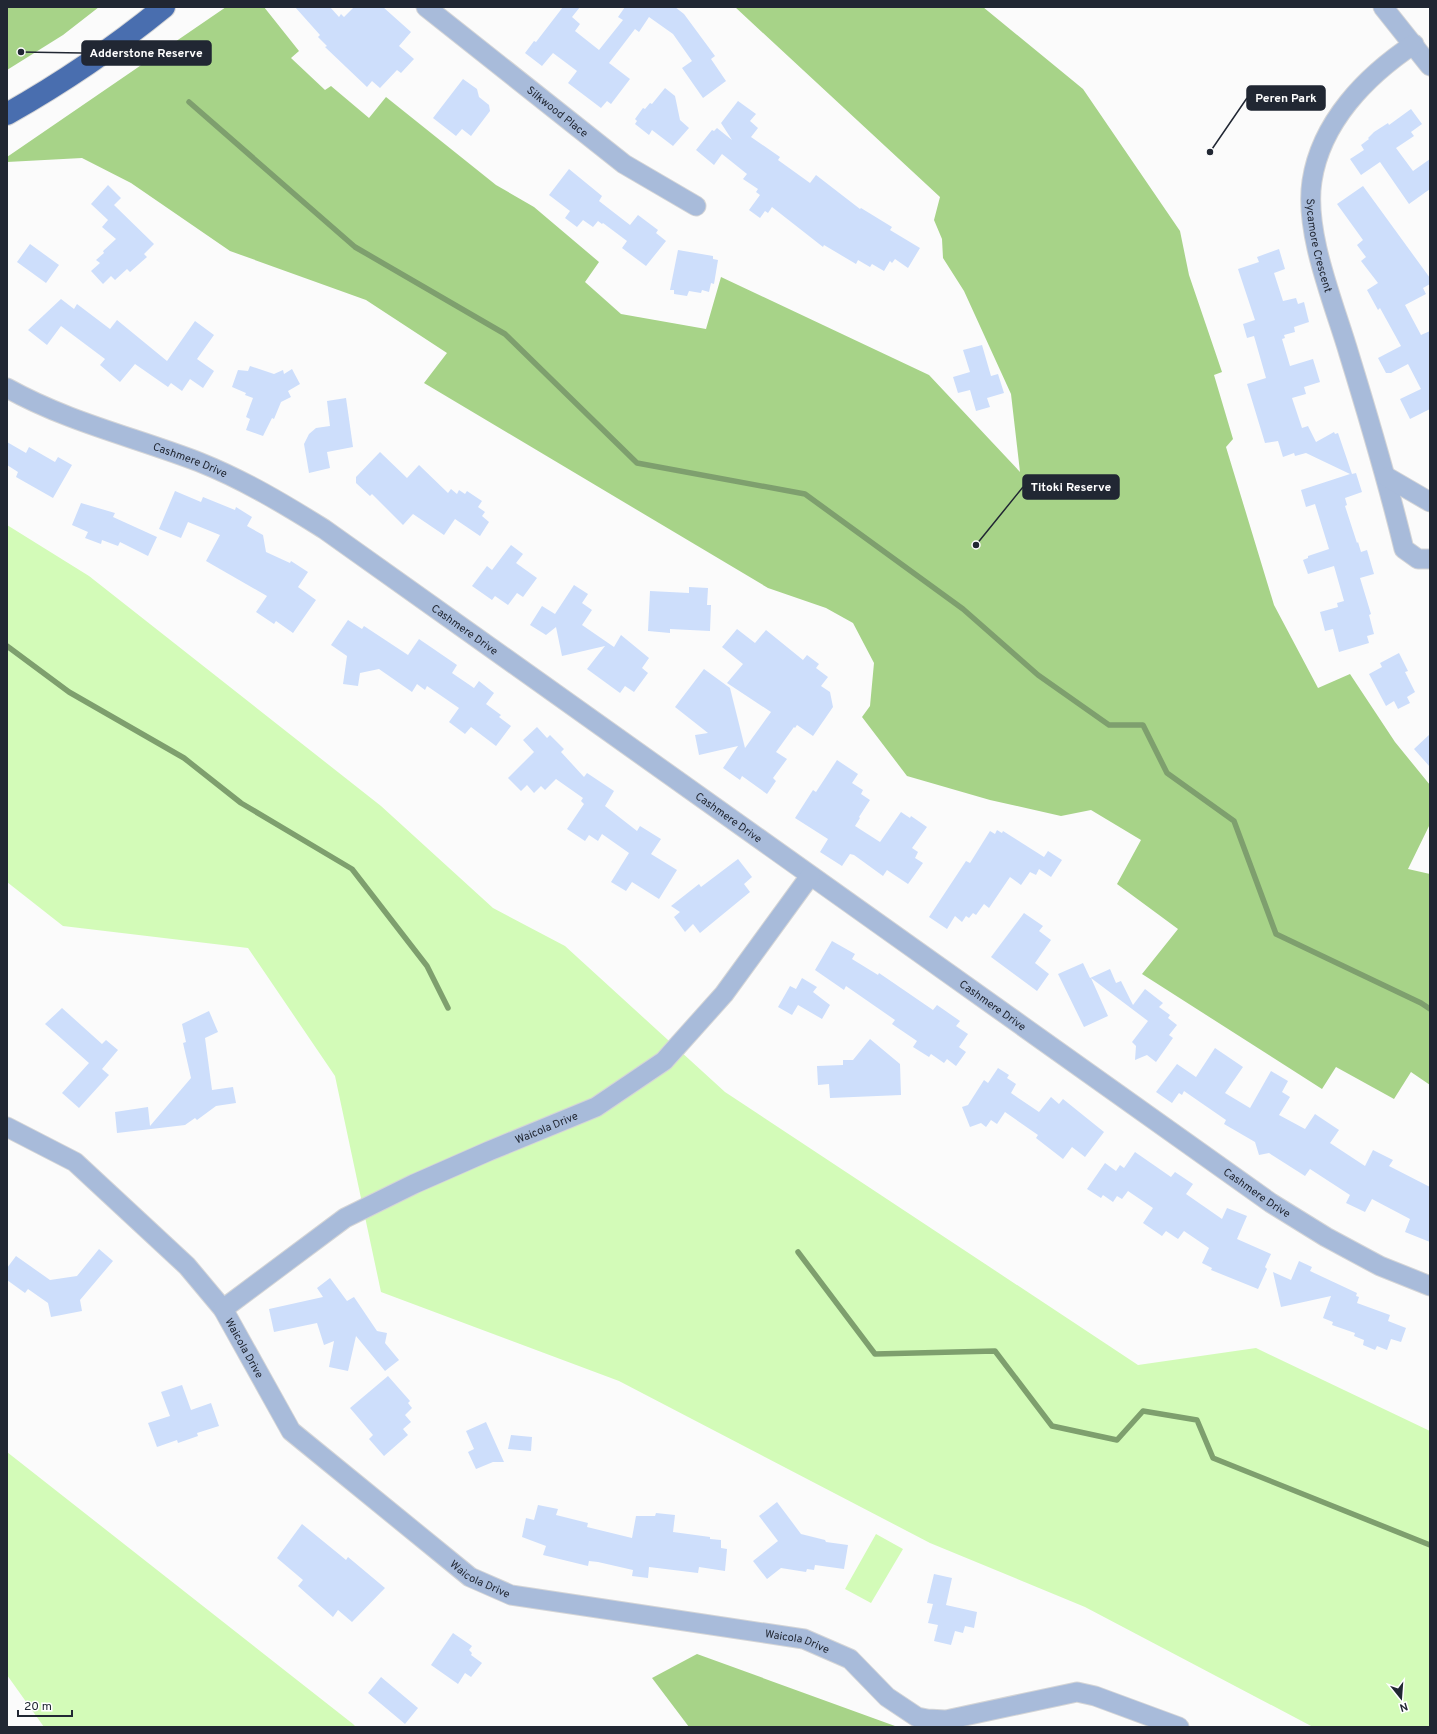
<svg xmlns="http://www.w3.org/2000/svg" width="1437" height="1734" viewBox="0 0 1437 1734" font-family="Overpass,sans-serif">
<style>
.green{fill:#d3fbb8}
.forest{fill:#a7d388}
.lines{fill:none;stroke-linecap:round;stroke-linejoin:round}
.stream{stroke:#7e9f6e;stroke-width:5.5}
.building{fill:#cddefb}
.minor-casing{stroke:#d4d5d7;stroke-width:21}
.highway-casing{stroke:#d4d5d7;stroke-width:24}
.minor{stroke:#a8bbda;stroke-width:19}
.highway{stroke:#496eaf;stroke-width:22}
.labels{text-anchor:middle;stroke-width:3.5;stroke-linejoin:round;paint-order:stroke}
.street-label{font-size:11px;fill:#212733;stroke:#fff}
.leader{fill:none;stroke:#212733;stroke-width:1.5}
.callout-dot{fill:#212733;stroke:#fff;stroke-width:1.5}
.callout{fill:#212733;stroke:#212733;stroke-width:1.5}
.callout-label{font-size:12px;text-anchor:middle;font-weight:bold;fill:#fff}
</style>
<rect width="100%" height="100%" fill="#fbfbfb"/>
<path class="green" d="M7 525 89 576 381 806 493 908 565 946 725 1092 1138 1365 1256 1348 1430 1431V1727H1313L1085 1607 930 1543 619 1381 381 1292 335 1076 248 948 63 926 7 882Z
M7 1452 353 1724 356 1727H44L7 1675Z
M876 1534 903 1549 871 1603 845 1589Z"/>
<path class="forest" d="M7 7H99L63 35 7 70Z
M226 7H264L299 51 291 58 325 90 331 86 369 118 386 97 496 185 534 207 599 262 585 282 621 314 706 329 721 277 929 375 1020 472 1011 394 964 291 943 258 942 239 934 220 940 197 735 7H983L1083 89 1180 231 1189 275 1222 372 1214 375 1233 439 1226 447 1274 605 1318 688 1350 674 1395 742 1430 785V824L1408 869 1430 874V1085L1411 1072 1394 1099 1336 1067 1322 1089 1142 974 1178 929 1117 884 1141 840 1091 810 1061 816 990 800 907 776 862 717 870 706 874 663 853 623 826 608 768 588 424 383 447 353 366 300 230 251 131 183 82 158 7 162V157Z
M697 1654 895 1726 897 1727H689L652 1678Z"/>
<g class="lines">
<path class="stream" d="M189 102 355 247 505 334 637 463 805 494 963 609 1038 675 1109 725H1143L1167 773 1234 821 1276 934 1421 1003 1430 1009
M7 646 69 692 184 758 241 803 352 869 427 966 448 1008
M798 1252 875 1354 995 1351 1052 1426 1117 1440 1143 1411 1197 1420 1213 1458 1430 1545"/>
</g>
<path class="building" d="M295 7H330L339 17 341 14 344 17 354 7H383L411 32 399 46 414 59 401 73 397 70 380 88 372 81 367 87 325 47 327 46 318 37 320 35Z
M563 7H580L572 17 580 24 575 31 599 50 623 20 618 17 625 7H675L684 14 715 56 711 59 726 81 703 98 682 68 692 61 673 34 649 17 639 32 635 29 609 63 630 79 611 104 607 101 601 108 568 83 577 71 553 53 542 66 525 53 534 41 536 42Z
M463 79 477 89 479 97 489 105 490 111 471 136 462 129 456 136 433 118Z
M665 88 675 96 680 120 689 128 673 146 652 130 649 135 635 124 637 121 635 119 643 108 645 109 650 103 652 104Z
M738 101 756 114 750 121 758 128 751 137 780 157 778 160 810 183 816 175 860 209 861 208 892 227 890 230 920 248 908 268 895 259 892 263 890 261 884 271 872 264 870 267 858 260 856 264 824 245 823 247 772 207 768 213 765 211 760 218 749 210 760 195 756 192 758 189 743 179 747 174 722 154 714 165 696 150 712 130 714 131 717 128 732 140 721 123Z
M1411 109 1422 124 1411 132 1414 136 1396 148 1413 171 1430 159V189L1409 204 1380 162 1361 175 1350 159 1364 150 1361 145 1369 139 1368 138 1374 132 1388 123 1389 125Z
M569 169 602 196 599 201 630 225 638 215 658 230 656 233 666 241 646 266 622 248 627 241 603 223 602 224 598 221 593 227 583 220 577 227 565 218 570 211 549 195Z
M108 185 121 198 114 205 154 244 144 254 147 257 130 272 127 269 115 280 111 276 103 284 91 271 100 263 96 260 104 253 103 251 116 239 102 227 108 220 91 204Z
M1363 186 1430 278V284L1423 288 1426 294 1405 305 1421 335 1430 331V409L1410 419 1400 399 1421 389 1408 364 1391 373H1386L1378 358 1401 346 1380 308 1378 310 1367 290 1378 283 1361 261 1366 257 1357 245 1363 240 1337 204Z
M30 244 59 265 46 283 17 262Z
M1279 249 1285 269 1274 273 1283 301 1296 298 1298 304 1304 302 1309 322 1294 327 1295 332 1284 335 1285 338 1282 339 1290 366 1313 359 1320 382 1304 387 1306 394 1292 398 1302 428 1308 426 1316 442 1334 432 1335 434 1338 433 1352 474 1356 473 1362 492 1345 498 1347 505 1345 506 1357 543 1358 542 1361 552 1367 550 1374 574 1360 578 1371 614 1369 615 1374 634 1367 636 1369 643 1339 652 1333 629 1325 631 1320 612 1338 607 1337 603 1344 601 1334 566 1308 574 1303 560 1308 558V556L1329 549 1315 504 1306 507 1301 490 1350 474 1306 453 1295 456 1294 453 1283 457 1278 441 1265 443 1247 384 1266 378 1254 336 1247 338 1243 324 1255 320 1238 269 1259 262 1257 257Z
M678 250 713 256V259L718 260 714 284 711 283 709 292 702 290 701 293 689 291 687 296 674 294V290H670Z
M61 299 74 309 77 304 110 329 117 320 167 361 195 321 214 335 197 359 214 371 203 388 190 379 182 391 171 383 168 387 135 364 120 382 100 365 105 359 61 326 47 345 28 330Z
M982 345 991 376 998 374 1004 393 987 398 990 407 976 411 970 390 958 393 953 377 970 372 963 350Z
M250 366 274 374 283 370 284 374 292 369 300 384 288 391 291 397 281 402 274 419 272 418 263 436 246 430 250 419 246 417 253 398 245 395 246 393 232 387 238 370 248 371Z
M346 398 353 447 327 452 330 468 309 473 304 444 309 434 316 428 330 426 327 401Z
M7 442 26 453 29 447 55 462 58 457 72 465 53 498 16 477 18 472 7 465Z
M380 452 407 478 419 465 448 493 451 489 457 494 459 490 465 494 467 491 482 501 478 507 485 512 482 516 489 522 480 536 455 519 444 535 413 514 403 525 372 494 370 496 356 483V477Z
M175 491 201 502 203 497 235 510 236 507 252 517 247 526 263 535 266 552 290 563 291 561 308 572 298 587 316 600 293 633 276 621 274 624 256 612 267 596 206 561 220 535 188 522 181 538 159 529Z
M81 503 115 513 113 517 157 537 148 556 120 542 118 546 102 540 101 544 85 538 88 532 72 525Z
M511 545 523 554 516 563 537 578 523 597 517 593 508 605 495 596 492 600 472 586 487 566 492 570Z
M574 585 588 594 582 603 592 610 582 625 614 647 621 635 649 658 642 668 648 673 634 692 625 686 620 693 587 669 605 646 562 656 556 627 546 635 530 625 542 606 555 614Z
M689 587 708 588 707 605H711L710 631 670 629V633L648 631 650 591 689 593Z
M348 620 362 629 364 626 408 655 419 639 457 665 452 673 474 688 479 681 494 693 486 704 501 715 499 717 511 726 496 746 471 727 465 734 449 722 459 708 427 686 425 690 417 684 412 692 379 669 360 673 358 686 343 684 347 656 331 645Z
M737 629 755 643 766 630 803 660 807 655 819 664 816 668 828 677 821 686 830 692 833 707 813 736 797 725 795 728 794 727 776 752 787 759 773 778 776 781 767 794 742 776 740 780 723 768 738 746 699 755 695 735 708 733 675 707 704 669 730 688 745 748 771 712 727 683 743 664 722 647Z
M1399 653 1408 671 1405 672 1415 692 1407 697 1410 703 1398 709 1394 701 1386 706 1369 674 1382 667 1380 663Z
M537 727 547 738 550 735 564 749 561 752 584 777 587 773 614 791 605 806 637 831 640 826 661 839 651 854 677 870 659 899 632 882 626 891 611 882 629 853 602 834 598 841 589 835 585 841 567 829 584 804 581 801 583 798 556 779 545 790 541 786 534 793 527 785 521 791 508 778 534 752 523 740Z
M1430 734V767L1414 749Z
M837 760 858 774 852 783 863 790 861 794 870 800 859 817 860 818 855 826 880 842 901 812 910 818 911 816 927 827 912 848 918 852 915 858 923 863 908 884 887 870 883 876 854 855 850 854 842 866 820 852 828 839 795 818 813 790 816 792Z
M997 830 1002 833 1003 831 1044 857 1048 851 1062 860 1051 877 1039 869 1036 875 1030 872 1021 885 1010 877 989 908 984 904 976 915 973 913 969 918 966 916 962 922 955 916 947 929 929 917 966 861 970 863 990 831 995 834Z
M738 859 752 877 744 884 750 892 700 933 693 924 685 932 674 917 680 912 671 906 699 884 701 887Z
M1024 913 1043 926 1039 931 1051 940 1035 963 1049 974 1037 991 991 957Z
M832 941 855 954 852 959 878 975 879 973 933 1010 937 1005 960 1021 956 1026 968 1034 959 1047 966 1052 956 1066 947 1059 944 1063 931 1054 929 1057 913 1047 917 1041 892 1024 895 1020 846 986 844 990 815 970Z
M1083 963 1090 978 1110 969 1116 983 1121 981 1133 1005 1145 989 1163 1003 1159 1007 1170 1015 1168 1018 1177 1025 1169 1035 1173 1038 1156 1062 1147 1055 1135 1060 1136 1046 1132 1042 1148 1021 1091 978 1108 1016 1084 1027 1058 974Z
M802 978 817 987 813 992 830 1005 822 1019 798 1005 792 1015 778 1007 790 986 796 989Z
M62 1008 102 1044 106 1040 118 1050 102 1069 109 1075 79 1108 62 1093 89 1063 45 1024Z
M209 1011 218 1032 205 1038 212 1090 233 1087 236 1103 216 1106 197 1120 195 1118 185 1125 117 1133 115 1112 148 1107 150 1126 191 1078 183 1043 186 1042 182 1024Z
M870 1039 900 1064 901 1095 830 1098 829 1084 818 1085 817 1066 843 1065V1060H853Z
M1215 1048 1243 1067 1225 1093 1250 1108 1271 1071 1288 1081 1282 1092 1290 1097 1279 1115 1305 1129 1315 1114 1339 1130 1330 1143 1365 1166 1373 1150 1393 1160 1389 1166 1430 1187V1242L1405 1232 1410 1219 1372 1199 1365 1212 1346 1203 1350 1195 1310 1169 1305 1176 1269 1153 1259 1155 1255 1142 1224 1124 1226 1120 1184 1091 1182 1095 1179 1093 1172 1103 1156 1092 1177 1064 1196 1077Z
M998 1068 1009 1075 1007 1078 1016 1084 1011 1093 1039 1112 1051 1097 1059 1104 1063 1099 1104 1132 1085 1157 1072 1147 1063 1159 1036 1138 1038 1135 1005 1112 997 1124 991 1120 986 1127 981 1123 970 1127 962 1107 968 1105 984 1080 988 1083Z
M1135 1152 1171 1177 1175 1172 1193 1184 1186 1194 1222 1219 1227 1208 1247 1216 1237 1239 1271 1254 1265 1267 1267 1269 1258 1289 1211 1270 1212 1268 1202 1263 1209 1248 1184 1231 1178 1239 1166 1231 1162 1236 1143 1223 1153 1208 1128 1191 1122 1199 1117 1196 1113 1202 1103 1195 1101 1198 1087 1189 1105 1163 1116 1171 1120 1165 1124 1168Z
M99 1249 113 1261 80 1300 82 1311 51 1317 48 1303 28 1289 25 1293 7 1280V1268L16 1256 50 1280 77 1276Z
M1299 1261 1312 1267 1310 1271 1357 1293 1356 1296 1359 1297 1357 1303 1390 1315 1388 1321 1406 1328 1401 1342 1391 1339 1387 1350 1377 1346 1375 1350 1363 1345 1364 1340 1354 1336 1355 1333 1332 1325 1333 1322 1323 1318 1331 1296 1281 1307 1273 1272 1291 1280Z
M330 1278 347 1301 354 1297 377 1331 387 1333 385 1343 399 1360 385 1371 356 1336 348 1371 329 1367 334 1341 324 1345 317 1323 274 1332 269 1309 323 1297 317 1288Z
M388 1376 410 1401 408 1403 412 1408 405 1415 411 1422 403 1429 408 1435 384 1456 369 1439 373 1435 350 1408Z
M182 1385 191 1410 211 1403 219 1426 197 1433 198 1436 178 1443 177 1440 157 1447 148 1423 170 1416 161 1392Z
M486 1422 504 1462H493L476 1469 468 1452 474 1449 466 1431Z
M511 1435 532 1437 531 1451 508 1449Z
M777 1502 801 1534 825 1540 826 1542 848 1545 844 1569 815 1565 814 1570 807 1569 806 1572 781 1568 767 1579 753 1561 778 1541 759 1516Z
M538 1505 558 1509 556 1515 588 1523 587 1527 632 1538 636 1516H655L656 1513 675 1515 673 1532 710 1537V1539L721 1540V1548L727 1549 725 1571 699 1567 698 1573 649 1567 648 1578 632 1576 633 1570 598 1562 589 1561 588 1566 543 1555 546 1546 522 1537 526 1518 534 1520Z
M302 1524 340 1555 346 1560 348 1557 385 1588 352 1622 338 1610 333 1617 298 1586 303 1580 277 1558Z
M934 1574 952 1578 946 1605 977 1612 974 1628 965 1626 963 1633 955 1631 951 1645 934 1641 938 1625 928 1623 933 1604 927 1603Z
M453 1633 472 1646 469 1650 472 1653 471 1655 482 1663 471 1677 465 1673 458 1684 431 1665Z
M381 1677 418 1708 405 1724 368 1693Z"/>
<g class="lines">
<defs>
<g id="minor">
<path id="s1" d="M426 7 624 164 696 206"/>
<path d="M1383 7 1430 66"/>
<path id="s2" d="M1414 44C1366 76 1321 122 1312 181 1304 233 1334 303 1349 354 1369 419 1388 483 1404 549L1418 559H1430"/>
<path id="s3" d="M7 388C68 422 134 437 199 462 244 480 284 504 324 529L1271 1203 1326 1237 1380 1266 1430 1286"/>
<path d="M1387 477 1430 502"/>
<path id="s4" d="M7 1127 75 1162 187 1266 223 1309 291 1431 470 1577 511 1595 804 1639 850 1659 887 1697 917 1717 927 1719 946 1720 1077 1692 1095 1696 1179 1727"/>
<path id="s5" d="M223 1309 345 1218 414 1184 489 1151 596 1107 664 1061 724 994 810 876"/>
</g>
<path id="highway" d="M7 114C62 83 115 47 164 7"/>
</defs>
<use href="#minor" class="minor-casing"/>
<use href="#highway" class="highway-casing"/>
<use href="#minor" class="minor"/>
<use href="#highway" class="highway"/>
</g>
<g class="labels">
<g class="street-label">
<text dy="4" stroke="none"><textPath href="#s1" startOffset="168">Silkwood Place</textPath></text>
<text dy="4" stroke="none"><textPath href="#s2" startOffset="241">Sycamore Crescent</textPath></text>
<text dy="4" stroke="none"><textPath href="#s3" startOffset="197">Cashmere Drive</textPath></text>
<text dy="4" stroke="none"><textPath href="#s3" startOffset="521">Cashmere Drive</textPath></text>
<text dy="4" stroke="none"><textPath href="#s3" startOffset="845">Cashmere Drive</textPath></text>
<text dy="4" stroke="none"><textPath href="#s3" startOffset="1169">Cashmere Drive</textPath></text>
<text dy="4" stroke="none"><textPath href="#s5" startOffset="373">Waicola Drive</textPath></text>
<text dy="4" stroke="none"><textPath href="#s3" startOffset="1493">Cashmere Drive</textPath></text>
<text dy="4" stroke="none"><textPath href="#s4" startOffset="330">Waicola Drive</textPath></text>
<text dy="4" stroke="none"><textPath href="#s4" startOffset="666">Waicola Drive</textPath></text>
<text dy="4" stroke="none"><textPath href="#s4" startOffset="991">Waicola Drive</textPath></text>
</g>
</g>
<path class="leader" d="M21 52L82 53M1210 152L1247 98M976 545L1023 487"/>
<g class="callout-dot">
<circle cx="21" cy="52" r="4"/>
<circle cx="1210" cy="152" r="4"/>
<circle cx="976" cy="545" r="4"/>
</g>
<g class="callout">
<rect x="82" y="41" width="129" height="24" rx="4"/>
<rect x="1247" y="86" width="78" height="24" rx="4"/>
<rect x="1023" y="475" width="96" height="24" rx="4"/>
</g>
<g class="callout-label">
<text x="146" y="57">Adderstone Reserve</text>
<text x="1286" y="102">Peren Park</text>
<text x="1071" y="491">Titoki Reserve</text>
</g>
<rect width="1437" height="1734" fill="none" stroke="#212733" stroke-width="16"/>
<g transform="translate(1401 1698) rotate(163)" stroke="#ffffff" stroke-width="3" paint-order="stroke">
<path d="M0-3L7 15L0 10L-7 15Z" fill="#212733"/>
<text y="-6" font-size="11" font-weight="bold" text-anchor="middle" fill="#212733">N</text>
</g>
<path d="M18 1710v6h54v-6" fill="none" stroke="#212733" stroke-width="2"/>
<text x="24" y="1710" font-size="12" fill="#212733" stroke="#ffffff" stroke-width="3" paint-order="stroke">20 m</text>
</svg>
